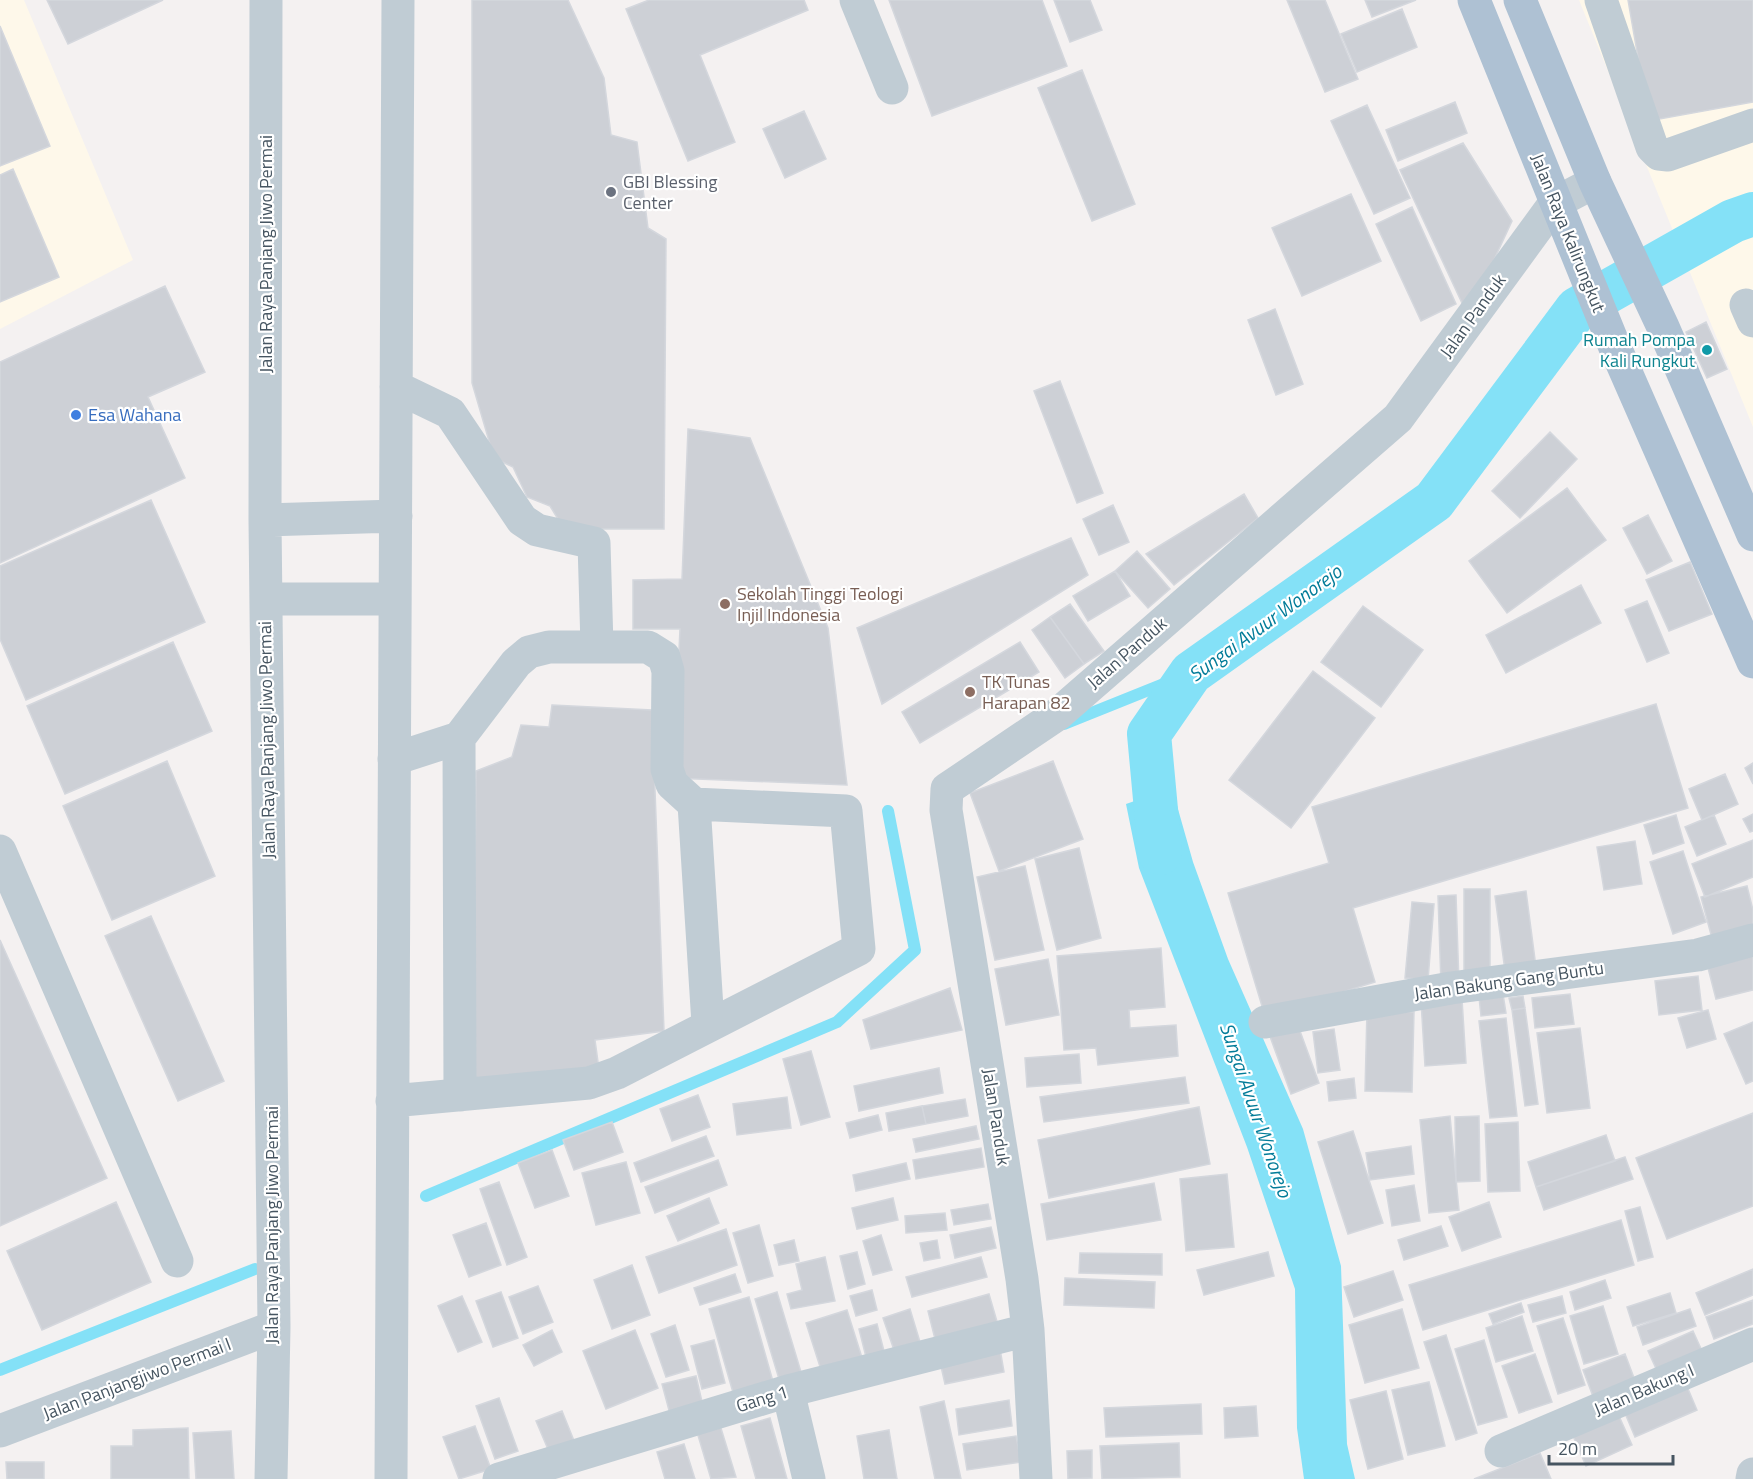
<svg xmlns="http://www.w3.org/2000/svg" width="1753" height="1479" viewBox="0 0 1753 1479" font-family="'Titillium Web',sans-serif">
<style>
.commercial{fill:#fef8ea}
.water{fill:#84e1f7}
.lines{fill:none;stroke-linecap:round;stroke-linejoin:round}
.stream{stroke:#84e1f7;stroke-width:12}
.canal{stroke:#84e1f7;stroke-width:44}
.building{fill:#cdd0d6;stroke:#d4d7dd;stroke-width:1.5}
.minor{stroke:#c0ccd4;stroke-width:33}
.major{stroke:#aec1d3;stroke-width:33}
.worship-dot{fill:#6b7280;stroke:#fff;stroke-width:2}
.culture-dot{fill:#0f9aa8;stroke:#fff;stroke-width:2}
.shop-dot{fill:#3f7fe0;stroke:#fff;stroke-width:2}
.education-dot{fill:#8d6e63;stroke:#fff;stroke-width:2}
.labels{text-anchor:middle;stroke-width:4.5;stroke-linejoin:round;paint-order:stroke}
.worship-label{font-size:18px;fill:#5b616d;stroke:#fff;text-anchor:start}
.street-label{font-size:18px;fill:#465561;stroke:#fff}
.culture-label{font-size:18px;fill:#0d838f;stroke:#fff;text-anchor:end}
.shop-label{font-size:18px;fill:#366cbe;stroke:#fff;text-anchor:start}
.education-label{font-size:18px;fill:#785e54;stroke:#fff;text-anchor:start}
.water-label{font-size:20px;font-style:italic;fill:#037c99;stroke:#fff}
</style>
<rect width="100%" height="100%" fill="#f4f1f1"/>
<path class="commercial" d="M0 0H24L133 260 0 329Z
M1579 0H1753V427Z"/>
<path class="water" d="M1172 788 1193 862 1228 959 1303 1129 1341 1266 1347 1444 1355 1479H1304L1297 1428 1295 1289 1247 1147 1139 868 1126 804Z"/>
<g class="lines">
<path class="stream" d="M1064 724 1191 673
M426 1196 837 1022 915 950 888 811
M0 1370 255 1269"/>
<path class="canal" d="M1160 853 1149 734 1191 673 1434 501 1577 309 1733 221 1753 214"/>
</g>
<path class="building" d="M47 0H163L68 44Z
M472 0H568L604 78 611 135 637 142 648 228 666 239 664 529H564L550 506 527 497 513 467 494 458 472 383Z
M649 0H804L808 10 700 55 735 142 688 161 626 9Z
M889 0H1042L1067 66 932 116Z
M1054 0H1090L1102 30 1070 42Z
M1287 0H1325L1358 79 1325 92Z
M1365 0H1416L1372 17Z
M1628 0H1753V102L1649 121Z
M1402 9 1417 47 1357 72 1341 34Z
M0 26 50 146 0 166Z
M1082 70 1135 204 1092 221 1038 88Z
M1455 102 1467 133 1398 161 1386 130Z
M1367 105 1410 198 1374 214 1331 121Z
M804 111 826 159 785 178 763 129Z
M1463 143 1512 221 1468 316 1400 170Z
M13 169 59 277 0 302V175Z
M1351 194 1381 261 1302 296 1272 228Z
M1412 207 1456 304 1421 321 1376 224Z
M165 286 205 372 148 397 185 478 0 563V362Z
M1275 309 1303 384 1276 395 1248 320Z
M1706 322 1727 369 1707 378 1686 332Z
M1060 381 1103 493 1077 503 1034 391Z
M688 429 750 438 828 628 847 785 673 778 680 629H633V580L682 579Z
M1550 432 1577 459 1520 518 1492 491Z
M1567 488 1606 540 1507 613 1469 561Z
M1244 494 1258 518 1174 585 1146 554Z
M151 500 205 622 26 700 0 639V566Z
M1113 505 1129 542 1099 555 1083 519Z
M1648 515 1672 561 1647 574 1623 528Z
M1071 538 1088 575 882 704 857 628Z
M1137 551 1170 589 1148 608 1115 571Z
M1690 562 1712 614 1669 631 1646 580Z
M1115 571 1130 596 1088 621 1073 596Z
M1581 585 1601 623 1506 673 1486 635Z
M1647 601 1669 653 1647 662 1625 610Z
M1070 604 1104 651 1084 664 1050 617Z
M1363 606 1423 650 1381 707 1321 662Z
M1050 617 1084 664 1065 678 1032 630Z
M173 642 212 731 65 794 27 706Z
M1020 642 1039 672 920 743 902 712Z
M1313 671 1375 718 1291 828 1229 780Z
M1656 704 1688 808 1353 908 1375 982 1265 1016 1228 893 1329 863 1312 807Z
M552 705 652 710 664 1031 595 1040 599 1069 473 1080 476 771 512 757 521 725 549 727Z
M167 761 215 876 112 920 63 806Z
M1053 761 1083 839 999 871 970 793Z
M1753 763V784L1745 768Z
M1725 774 1738 804 1702 820 1689 789Z
M1753 814V831L1750 832 1743 819Z
M1676 815 1684 843 1653 854 1644 825Z
M1714 815 1726 844 1697 856 1685 827Z
M1753 840V877L1705 897 1692 864Z
M1635 841 1642 884 1604 890 1597 847Z
M1079 848 1101 938 1057 950 1035 859Z
M1683 851 1706 922 1673 934 1650 862Z
M1025 866 1044 950 995 960 977 877Z
M1747 886 1753 910V931L1713 942 1701 897Z
M1464 889H1490V973H1464Z
M1526 891 1536 967 1505 971 1495 896Z
M1456 895 1459 984H1441L1438 896Z
M1412 902 1434 904 1428 980 1405 978Z
M151 916 224 1081 178 1101 105 936Z
M0 940 107 1178 0 1226Z
M1161 948 1165 1007 1129 1010 1130 1028 1176 1025 1178 1056 1098 1065 1096 1048 1064 1050 1057 956Z
M1753 949V990L1716 999 1706 960Z
M1048 959 1059 1015 1006 1025 995 969Z
M1698 976 1702 1010 1659 1015 1655 981Z
M950 988 962 1030 871 1049 863 1020Z
M1503 994 1506 1013 1481 1016 1479 997Z
M1570 994 1574 1024 1535 1028 1532 998Z
M1523 996 1525 1008 1512 1010 1509 998Z
M1462 999 1466 1063 1425 1066 1421 1001Z
M1525 1008 1538 1104 1525 1106 1512 1010Z
M1367 1010 1414 1012 1412 1092 1365 1091Z
M1708 1010 1716 1039 1687 1048 1678 1018Z
M1506 1018 1517 1116 1490 1118 1479 1021Z
M1296 1020 1319 1083 1291 1094 1268 1031Z
M1753 1022V1081L1746 1084 1724 1034Z
M1580 1028 1590 1108 1547 1113 1537 1033Z
M1334 1029 1340 1070 1318 1073 1313 1032Z
M811 1051 830 1117 801 1125 783 1059Z
M1079 1054 1081 1083 1027 1087 1025 1058Z
M939 1068 943 1093 859 1111 854 1086Z
M1185 1077 1189 1103 1044 1122 1040 1097Z
M1354 1078 1356 1098 1329 1101 1327 1082Z
M698 1095 710 1127 672 1141 660 1109Z
M787 1097 791 1128 737 1135 733 1104Z
M965 1099 968 1116 926 1124 922 1106Z
M922 1106 926 1124 889 1131 886 1113Z
M1199 1107 1210 1164 1049 1198 1038 1140Z
M1753 1113V1206L1667 1239 1636 1158Z
M878 1115 882 1130 850 1138 846 1123Z
M1450 1116 1459 1210 1429 1213 1420 1120Z
M1479 1116 1480 1181 1456 1182 1455 1117Z
M612 1122 623 1152 574 1170 563 1140Z
M1518 1122 1520 1191 1488 1192 1485 1124Z
M976 1126 979 1139 916 1152 913 1139Z
M1353 1131 1383 1223 1348 1234 1318 1142Z
M1606 1135 1615 1161 1536 1187 1528 1162Z
M706 1136 714 1156 641 1182 634 1163Z
M1411 1146 1414 1174 1370 1180 1366 1153Z
M981 1148 984 1167 916 1179 913 1160Z
M552 1150 569 1196 535 1208 518 1163Z
M1625 1157 1633 1179 1544 1210 1536 1187Z
M718 1160 727 1185 655 1213 645 1187Z
M626 1162 640 1213 596 1225 582 1173Z
M906 1163 910 1179 856 1191 853 1175Z
M1227 1174 1234 1247 1186 1251 1180 1179Z
M499 1182 527 1257 507 1265 480 1189Z
M1154 1183 1161 1220 1047 1240 1041 1204Z
M1414 1185 1420 1221 1392 1226 1386 1190Z
M709 1198 719 1223 678 1241 667 1216Z
M893 1198 898 1220 857 1229 852 1208Z
M116 1202 151 1282 42 1330 7 1251Z
M1489 1202 1501 1237 1462 1251 1449 1217Z
M988 1204 991 1219 954 1225 951 1210Z
M1640 1207 1653 1257 1638 1261 1625 1211Z
M945 1213 947 1230 906 1233 905 1216Z
M1621 1220 1634 1265 1423 1330 1409 1285Z
M486 1223 501 1265 469 1277 453 1235Z
M759 1225 773 1276 748 1283 733 1233Z
M1441 1226 1448 1246 1404 1260 1398 1240Z
M991 1227 996 1248 955 1258 950 1235Z
M726 1229 737 1265 659 1293 646 1257Z
M881 1235 892 1270 873 1275 863 1241Z
M794 1240 799 1261 779 1265 774 1245Z
M937 1240 940 1258 924 1261 920 1243Z
M857 1252 865 1284 848 1289 840 1256Z
M1268 1252 1274 1276 1204 1295 1197 1270Z
M1080 1253 1162 1254V1275L1079 1273Z
M825 1257 835 1301 791 1309 787 1294 802 1290 796 1264Z
M981 1257 987 1277 912 1297 906 1277Z
M632 1265 650 1315 612 1329 594 1280Z
M1753 1269V1295L1705 1315 1696 1293Z
M1393 1271 1403 1300 1354 1317 1344 1287Z
M735 1274 741 1292 700 1305 694 1288Z
M1065 1278 1155 1282 1154 1308 1064 1305Z
M1605 1280 1611 1298 1575 1310 1570 1292Z
M538 1286 553 1322 523 1334 509 1297Z
M872 1290 877 1310 856 1316 850 1296Z
M501 1292 518 1338 493 1347 476 1301Z
M777 1292 801 1372 779 1379 755 1299Z
M1670 1293 1676 1313 1633 1326 1627 1307Z
M989 1294 998 1325 936 1343 928 1311Z
M462 1296 482 1342 458 1352 438 1306Z
M1562 1296 1566 1313 1533 1322 1528 1305Z
M749 1297 774 1385 734 1396 709 1309Z
M1753 1300V1324L1714 1339 1706 1317Z
M1521 1303 1524 1312 1493 1324 1489 1314Z
M1603 1306 1618 1354 1584 1364 1570 1316Z
M910 1309 920 1342 894 1350 883 1318Z
M1402 1309 1419 1368 1365 1383 1349 1325Z
M1690 1309 1696 1326 1643 1345 1637 1327Z
M847 1310 864 1364 823 1376 806 1323Z
M1522 1316 1533 1351 1496 1362 1486 1328Z
M1563 1318 1585 1385 1558 1394 1537 1326Z
M877 1324 884 1351 866 1357 859 1329Z
M675 1325 689 1370 666 1377 651 1334Z
M552 1330 562 1352 534 1366 523 1345Z
M635 1330 658 1388 606 1409 583 1351Z
M1693 1331 1703 1353 1658 1373 1648 1351Z
M1446 1335 1477 1433 1456 1440 1424 1342Z
M714 1340 725 1383 702 1389 691 1346Z
M1484 1340 1507 1417 1478 1425 1455 1349Z
M1000 1349 1004 1372 945 1384 940 1362Z
M1535 1354 1552 1402 1519 1413 1502 1366Z
M1625 1354 1636 1383 1594 1399 1583 1370Z
M696 1376 703 1406 670 1414 662 1384Z
M1429 1382 1445 1446 1408 1455 1392 1390Z
M1686 1384 1697 1410 1635 1437 1624 1411Z
M1386 1391 1403 1459 1368 1469 1350 1400Z
M499 1398 518 1451 495 1459 476 1406Z
M1009 1400 1012 1426 959 1435 956 1409Z
M944 1401 961 1479H935L920 1407Z
M1201 1404 1202 1434 1106 1437 1104 1408Z
M1256 1406 1258 1436 1225 1438 1224 1408Z
M562 1411 575 1443 550 1454 536 1421Z
M1619 1416 1632 1445 1586 1466 1573 1436Z
M770 1418 787 1479H756L741 1426Z
M720 1425 736 1477 711 1479 697 1432Z
M475 1426 491 1469 459 1479 443 1437Z
M188 1428 189 1479H111V1446H133V1430Z
M889 1430 897 1479H864L857 1436Z
M231 1431 234 1479H196L193 1433Z
M1016 1436 1021 1462 967 1470 963 1444Z
M1179 1443 1180 1477 1102 1479 1100 1446Z
M684 1444 695 1479H665L657 1452Z
M1092 1450V1478L1068 1479 1067 1451Z
M1540 1453 1551 1479H1474Z
M6 1462H44V1479H7Z"/>
<g class="lines">
<path class="minor" d="M266 0 265 520 274 1327 271 1479
M856 0 892 88
M1601 0 1652 147 1659 154 1668 155 1753 125
M1746 305 1753 321
M396 387 450 413 522 520 537 530 594 543 597 646
M265 520 396 516
M266 599H395
M459 738 460 1095
M694 804 708 1024
M0 851 177 1261
M1265 1022 1451 988 1698 955 1753 940
M392 1101 589 1083 617 1073 859 949 846 811 694 804 672 784 667 769 668 671 664 657 648 647H549L529 652 516 663 459 738 394 759
M788 1391 809 1479
M0 1431 274 1327
M1501 1451 1753 1344
M391 1479 398 0
M499 1479 788 1391 1028 1330
M1036 1479 1028 1330 1022 1279 946 810 947 789 1058 714 1398 418 1555 203 1595 182
M1752 1479 1753 1474"/>
<path class="major" d="M1474 0 1614 345 1753 662
M1520 0 1595 182 1663 327 1753 535"/>
</g>
<circle class="worship-dot" cx="611" cy="192" r="6"/>
<circle class="culture-dot" cx="1707" cy="350" r="6"/>
<circle class="shop-dot" cx="76" cy="415" r="6"/>
<g class="education-dot">
<circle cx="725" cy="604" r="6"/>
<circle cx="970" cy="692" r="6"/>
</g>
<g class="labels">
<g class="worship-label">
<text x="623" y="188">GBI Blessing<tspan x="623" dy="21">Center</tspan></text>
</g>
<g class="street-label">
<text transform="translate(1568 233) rotate(68)" y="6">Jalan Raya Kalirungkut</text>
<text transform="translate(266 254) rotate(-90)" y="6">Jalan Raya Panjang Jiwo Permai</text>
<text transform="translate(1473 316) rotate(-54)" y="6">Jalan Panduk</text>
<text transform="translate(1127 653) rotate(-41)" y="6">Jalan Panduk</text>
<text transform="translate(267 740) rotate(-91)" y="6">Jalan Raya Panjang Jiwo Permai</text>
<text transform="translate(1509 981) rotate(-8)" y="6">Jalan Bakung Gang Buntu</text>
<text transform="translate(996 1117) rotate(81)" y="6">Jalan Panduk</text>
<text transform="translate(272 1225) rotate(-90)" y="6">Jalan Raya Panjang Jiwo Permai</text>
<text transform="translate(137 1379) rotate(-21)" y="6">Jalan Panjangjiwo Permai I</text>
<text transform="translate(1644 1390) rotate(-23)" y="6">Jalan Bakung I</text>
<text transform="translate(762 1399) rotate(-17)" y="6">Gang 1</text>
</g>
<g class="culture-label">
<text x="1695" y="346">Rumah Pompa<tspan x="1695" dy="21">Kali Rungkut</tspan></text>
</g>
<g class="shop-label">
<text x="88" y="421">Esa Wahana</text>
</g>
<g class="education-label">
<text x="737" y="600">Sekolah Tinggi Teologi<tspan x="737" dy="21">Injil Indonesia</tspan></text>
<text x="982" y="688">TK Tunas<tspan x="982" dy="21">Harapan 82</tspan></text>
</g>
<g class="water-label">
<text transform="translate(1265 623) rotate(-36)" y="7">Sungai Avuur Wonorejo</text>
<text transform="translate(1256 1110) rotate(71)" y="7">Sungai Avuur Wonorejo</text>
</g>
</g>
<path d="M1549 1455v9h124v-9" fill="none" stroke="#465561" stroke-width="3"/>
<text x="1558" y="1455" font-size="18" fill="#465561" stroke="#ffffff" stroke-width="4.5" paint-order="stroke">20 m</text>
</svg>
